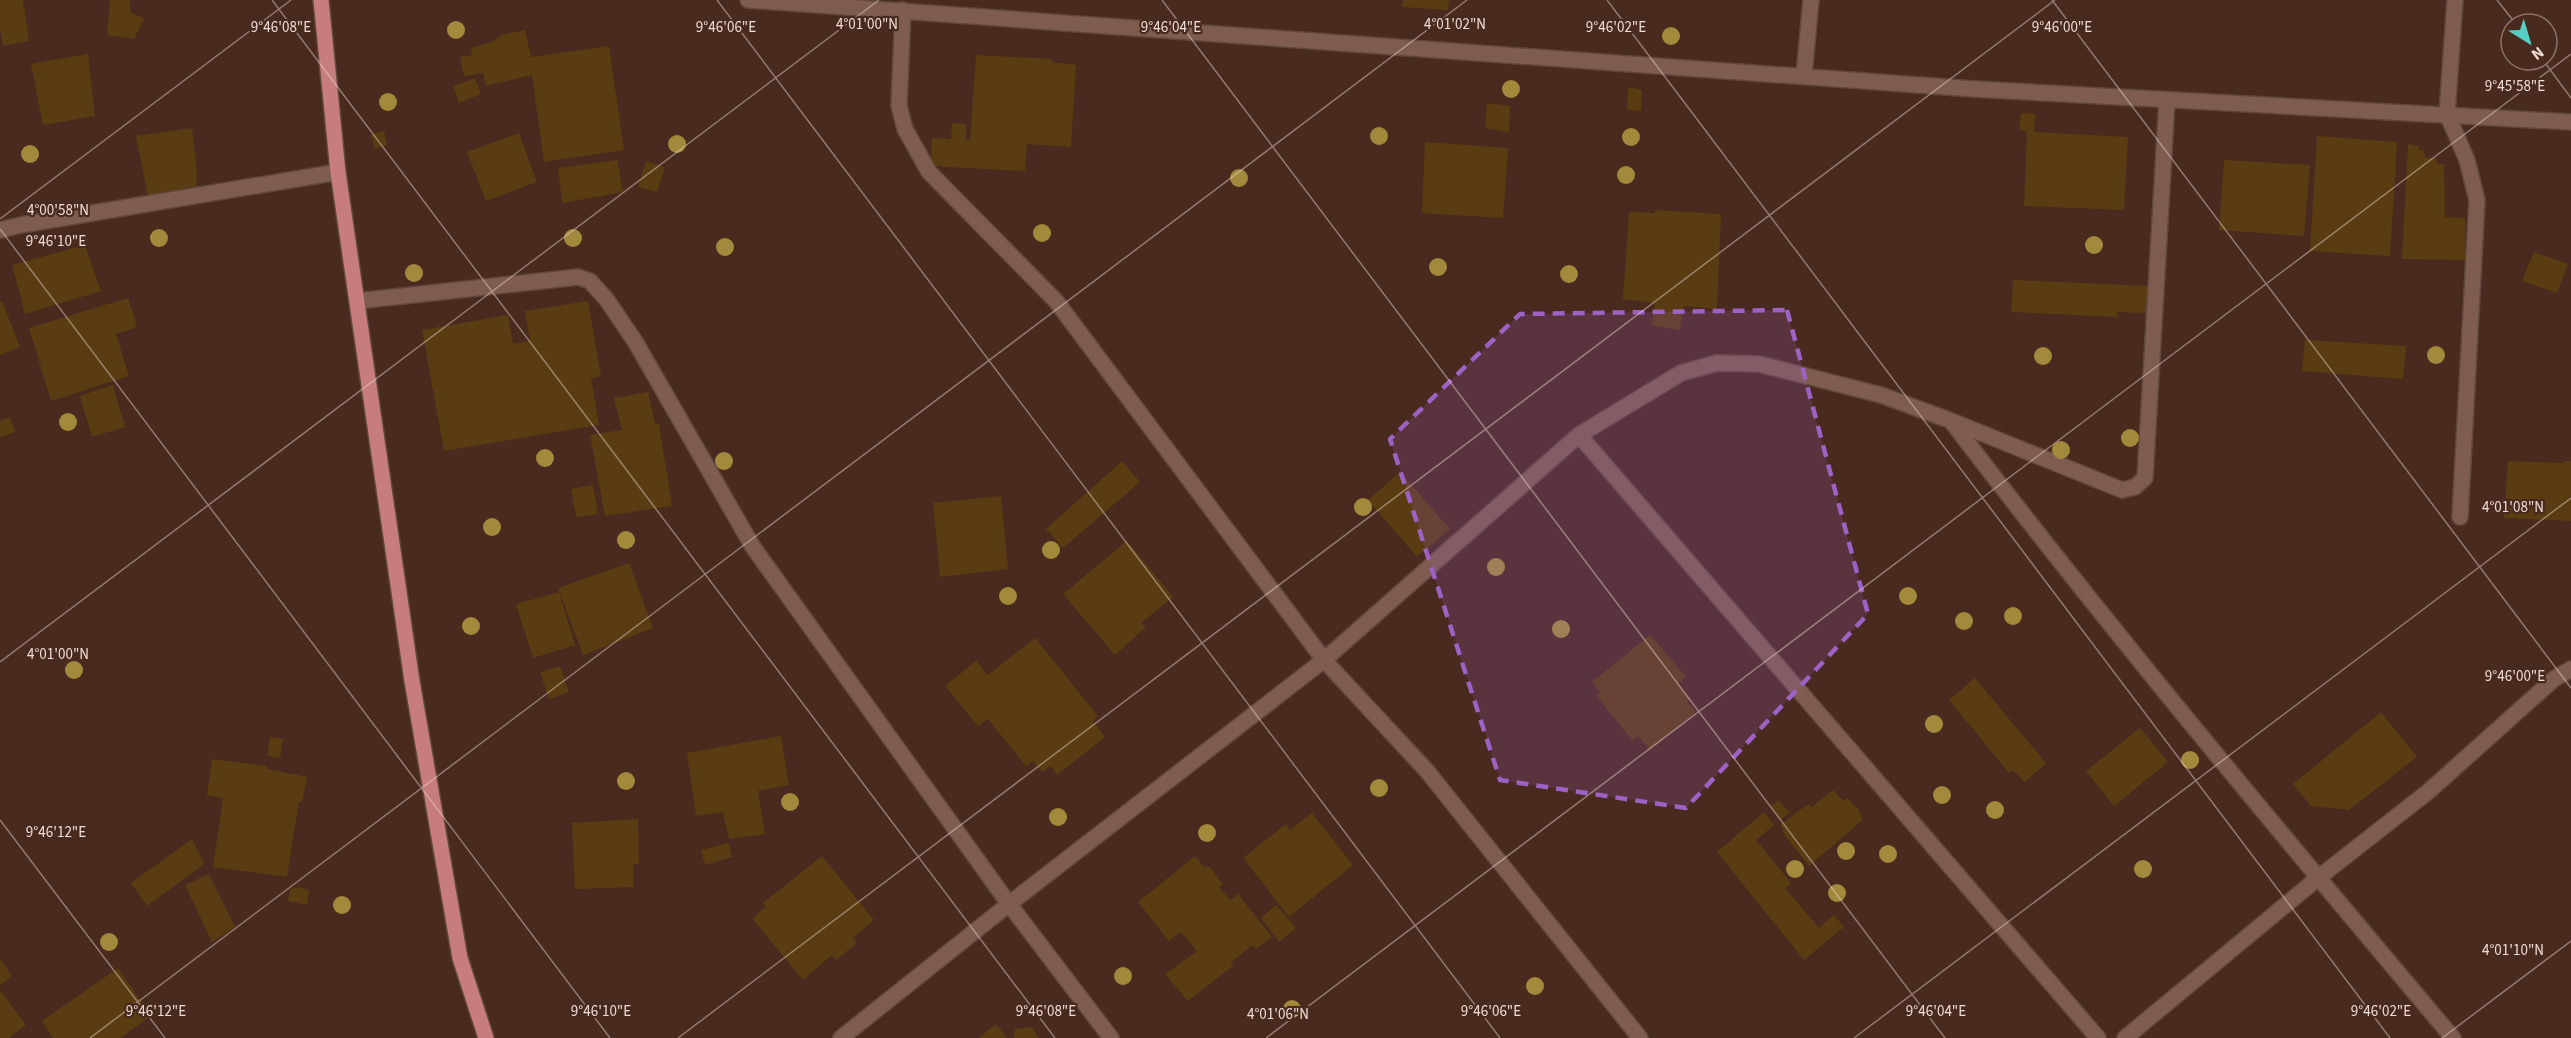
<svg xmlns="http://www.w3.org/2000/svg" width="2571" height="1038" viewBox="0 0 2571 1038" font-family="'Source Sans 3',sans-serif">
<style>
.building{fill:#5a3c12}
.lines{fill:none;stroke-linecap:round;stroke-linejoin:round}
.minor-casing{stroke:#60473c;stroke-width:18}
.major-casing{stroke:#60473c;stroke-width:18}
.minor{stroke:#7e5c4f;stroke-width:15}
.major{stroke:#c77c7e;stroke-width:15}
.tree{fill:#a2893c}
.marked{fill:#9e61c5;fill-opacity:0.2;stroke:#9e61c5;stroke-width:4.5;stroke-dasharray:12 8;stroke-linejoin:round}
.ticks{fill:none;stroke:#f0dcd4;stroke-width:1.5;stroke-opacity:0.45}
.ticks-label{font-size:15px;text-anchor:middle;fill:#f0dcd4;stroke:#482a1e;stroke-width:4.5;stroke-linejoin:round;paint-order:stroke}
</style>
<rect width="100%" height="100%" fill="#482a1e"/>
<path class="building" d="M0 0H23L29 41 3 46 0 30Z
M110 0H130V12L144 18 134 39 107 35Z
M1403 0H1449L1448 10 1402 7Z
M525 30 531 57 609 46 624 150 544 162 532 75 486 86 483 73 464 76 460 57 472 55 471 48 492 42 501 35Z
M88 54 95 116 43 125 31 64Z
M976 55 1052 59V62L1076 65 1071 147 1027 144 1025 171 931 166 932 138 951 139 952 123 966 124V140H970Z
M475 78 481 94 459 103 453 86Z
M1628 87 1642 90 1641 111 1627 110Z
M1487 103 1510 106 1509 132 1485 128Z
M2021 113 2035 114 2034 132 2128 137 2124 210 2024 206 2027 131 2019 130Z
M192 128 197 173 196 186 148 196 136 136Z
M384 131 387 145 375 149 371 135Z
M519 133 537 182 486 201 467 152Z
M2317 136 2397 142 2390 256 2310 251Z
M1425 142 1508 148 1503 218 1422 213Z
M2408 144 2419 146V150H2423L2426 158H2436L2437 164H2444L2445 217 2465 218V260L2402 259Z
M617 160 623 192 562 203 558 168Z
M2224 160 2310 165 2304 236 2219 230Z
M646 161 665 167 657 192 638 187Z
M1655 210 1721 214 1717 309 1683 306 1680 330 1652 325 1655 303 1623 299 1629 212 1655 213Z
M85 245 101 291 25 314 12 265Z
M2534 252 2568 264 2557 293 2522 281Z
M2013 280 2148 286 2146 313 2117 312V317L2011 312Z
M128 298 137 327 116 334 129 376 51 401 29 328Z
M2 301 20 347 0 355V302Z
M588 301 601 376 591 379 599 425 444 451 422 330 508 315 513 344 530 341 525 311Z
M2305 340 2406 346 2403 379 2302 371Z
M113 385 125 427 92 437 80 396Z
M648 392 655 424H659L672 506 605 516 590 435 622 430 614 398Z
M10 417 15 432 0 437V421Z
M1122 461 1140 482 1063 548 1046 529Z
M2508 461 2564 463 2565 461H2571V521L2504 518Z
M1400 472 1450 529 1417 557 1368 500Z
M593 485 598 514 576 517 571 489Z
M1001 496 1008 569 940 577 933 503Z
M1127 541 1173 597 1141 623 1146 627 1115 655 1063 594Z
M629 563 653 628 583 655 558 588Z
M559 592 575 645 533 658 516 604Z
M1650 635 1686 677 1678 684 1691 699 1687 702 1696 712 1650 750 1638 736 1632 740 1596 695 1600 692 1592 682Z
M1035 638 1098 716 1093 721 1105 737 1057 775 1051 766 1042 772 1033 761 1026 766 988 719 978 726 945 686 976 661 988 675Z
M560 666 569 692 549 699 540 672Z
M1975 678 2046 763 2025 782 2013 770 2009 773 1949 700Z
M2381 712 2417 757 2349 810 2311 806 2293 784Z
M2140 728 2168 762 2114 806 2086 771Z
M781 736 789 785 758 791 765 834 729 839 723 812 696 816 687 753Z
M270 737 283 739 280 758 267 756Z
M212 759 267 766V769L307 777 302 802 299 801 287 877 213 867 223 798 207 795Z
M1833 790 1843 801 1847 798 1858 809 1863 820 1809 866 1782 832 1784 830 1780 825 1808 804 1812 807Z
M1779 800 1789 813 1781 820 1770 807Z
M1764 812 1774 825 1756 840 1791 883 1785 888 1819 928 1834 915 1844 927 1804 960 1717 852Z
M1312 813 1353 865 1289 917 1243 858 1286 824 1290 830Z
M638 819 639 864H633L634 887 575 889 572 823Z
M192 839 204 864 147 906 131 883Z
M729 843 732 857 705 865 701 850Z
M822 856 874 920 853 938 857 943 836 960 832 955 803 980 752 918 766 907 763 903Z
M1195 856 1204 867H1210L1223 884 1219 887 1230 900 1238 894 1272 937 1256 949 1253 945 1231 962 1234 965 1188 1001 1165 974 1197 951 1181 932 1169 941 1138 902Z
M209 874 235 927 212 942 185 885Z
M300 887 309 890 307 905 288 901 290 889Z
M1276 905 1296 928 1279 942 1261 918Z
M0 959 12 976 0 985Z
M118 968 151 1016 120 1038H53L42 1021Z
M0 990 26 1025 9 1038H0Z
M996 1024 1007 1038H979Z
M1032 1027 1039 1038H1014L1015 1029Z"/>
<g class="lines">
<defs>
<path id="minor" d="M748 0 1974 89 2571 122
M2455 0 2447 114 2467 160 2477 200 2460 517
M903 10 899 106 905 129 929 172 1056 301 1324 660 1427 771 1640 1038
M1804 75 1811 0
M0 230 21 225 338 172
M357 301 578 277 590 281 607 300 636 343 753 547 1009 904 1111 1038
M1951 421C2112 632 2282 835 2453 1038
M1579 435 1681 373 1717 363 1759 364 1881 395 1949 420 2122 490 2135 487 2145 478 2167 100
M841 1038 1009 904 1324 660 1579 435 2098 1038
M2125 1038 2318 878 2429 791 2554 679 2571 669"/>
<path id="major" d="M321 0 338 172 412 681 460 958 486 1038"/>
</defs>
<use href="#minor" class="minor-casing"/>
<use href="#major" class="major-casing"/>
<use href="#minor" class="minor"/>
<use href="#major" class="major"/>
</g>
<g class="tree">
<circle cx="456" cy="30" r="9"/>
<circle cx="1671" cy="36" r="9"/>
<circle cx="1511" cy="89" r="9"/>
<circle cx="388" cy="102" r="9"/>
<circle cx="1379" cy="136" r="9"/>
<circle cx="1631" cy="137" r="9"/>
<circle cx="677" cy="144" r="9"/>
<circle cx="30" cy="154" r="9"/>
<circle cx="1626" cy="175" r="9"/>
<circle cx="1239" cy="178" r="9"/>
<circle cx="1042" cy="233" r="9"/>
<circle cx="159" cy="238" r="9"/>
<circle cx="573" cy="238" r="9"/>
<circle cx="2094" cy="245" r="9"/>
<circle cx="725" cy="247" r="9"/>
<circle cx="1438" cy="267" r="9"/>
<circle cx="414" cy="273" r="9"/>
<circle cx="1569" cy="274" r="9"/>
<circle cx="2436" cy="355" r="9"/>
<circle cx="2043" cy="356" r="9"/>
<circle cx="68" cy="422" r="9"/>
<circle cx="2130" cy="438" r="9"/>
<circle cx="2061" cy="450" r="9"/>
<circle cx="545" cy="458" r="9"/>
<circle cx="724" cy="461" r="9"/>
<circle cx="1363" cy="507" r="9"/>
<circle cx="492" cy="527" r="9"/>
<circle cx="626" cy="540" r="9"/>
<circle cx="1051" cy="550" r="9"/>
<circle cx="1496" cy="567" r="9"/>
<circle cx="1008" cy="596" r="9"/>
<circle cx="1908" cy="596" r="9"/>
<circle cx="2013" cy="616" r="9"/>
<circle cx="1964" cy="621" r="9"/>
<circle cx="471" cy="626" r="9"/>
<circle cx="1561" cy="629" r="9"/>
<circle cx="74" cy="670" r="9"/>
<circle cx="1934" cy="724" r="9"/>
<circle cx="2190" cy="760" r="9"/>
<circle cx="626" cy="781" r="9"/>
<circle cx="1379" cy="788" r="9"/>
<circle cx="1942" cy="795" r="9"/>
<circle cx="790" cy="802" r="9"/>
<circle cx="1995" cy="810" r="9"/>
<circle cx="1058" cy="817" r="9"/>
<circle cx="1207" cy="833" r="9"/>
<circle cx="1846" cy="851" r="9"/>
<circle cx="1888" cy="854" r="9"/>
<circle cx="1795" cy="869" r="9"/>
<circle cx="2143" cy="869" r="9"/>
<circle cx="1837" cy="893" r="9"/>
<circle cx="342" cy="905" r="9"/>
<circle cx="109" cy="942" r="9"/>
<circle cx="1123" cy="976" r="9"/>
<circle cx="1535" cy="986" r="9"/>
<circle cx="1292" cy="1009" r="9"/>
</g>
<path class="marked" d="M1787 310 1868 614 1686 808 1500 780 1390 439 1520 314Z"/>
<path class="ticks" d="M272 0 1055 1038M717 0 1500 1038M1162 0 1945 1038M1607 0 2390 1038M2052 0 2571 688M2497 0 2516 24M2543 60 2571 98M0 219 291 0M0 229 610 1038M0 662 879 0M0 820 165 1038M90 1038 1467 0M678 1038 2055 0M1266 1038 2571 54M1854 1038 2571 498M2442 1038 2571 941"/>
<g class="ticks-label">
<text x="867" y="29">4°01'00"N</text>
<text x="1455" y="29">4°01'02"N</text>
<text x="726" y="32">9°46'06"E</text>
<text x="1616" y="32">9°46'02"E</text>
<text x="2062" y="32">9°46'00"E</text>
<text x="281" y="32">9°46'08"E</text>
<text x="1171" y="32">9°46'04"E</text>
<text x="2515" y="91">9°45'58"E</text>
<text x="58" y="215">4°00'58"N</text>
<text x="56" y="246">9°46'10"E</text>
<text x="2513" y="512">4°01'08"N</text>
<text x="58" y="659">4°01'00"N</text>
<text x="2515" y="681">9°46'00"E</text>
<text x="56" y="837">9°46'12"E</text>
<text x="2513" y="955">4°01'10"N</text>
<text x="156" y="1016">9°46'12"E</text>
<text x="601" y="1016">9°46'10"E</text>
<text x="1046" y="1016">9°46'08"E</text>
<text x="1491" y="1016">9°46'06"E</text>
<text x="1936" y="1016">9°46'04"E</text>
<text x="2381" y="1016">9°46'02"E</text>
<text x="1278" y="1019">4°01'06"N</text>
</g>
<g transform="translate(2529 42) rotate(143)"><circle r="28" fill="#482a1e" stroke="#8b7167" stroke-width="1.5"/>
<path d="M0-4.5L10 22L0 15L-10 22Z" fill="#56cec3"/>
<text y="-9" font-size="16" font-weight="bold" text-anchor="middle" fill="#f0dcd4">N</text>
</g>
</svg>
